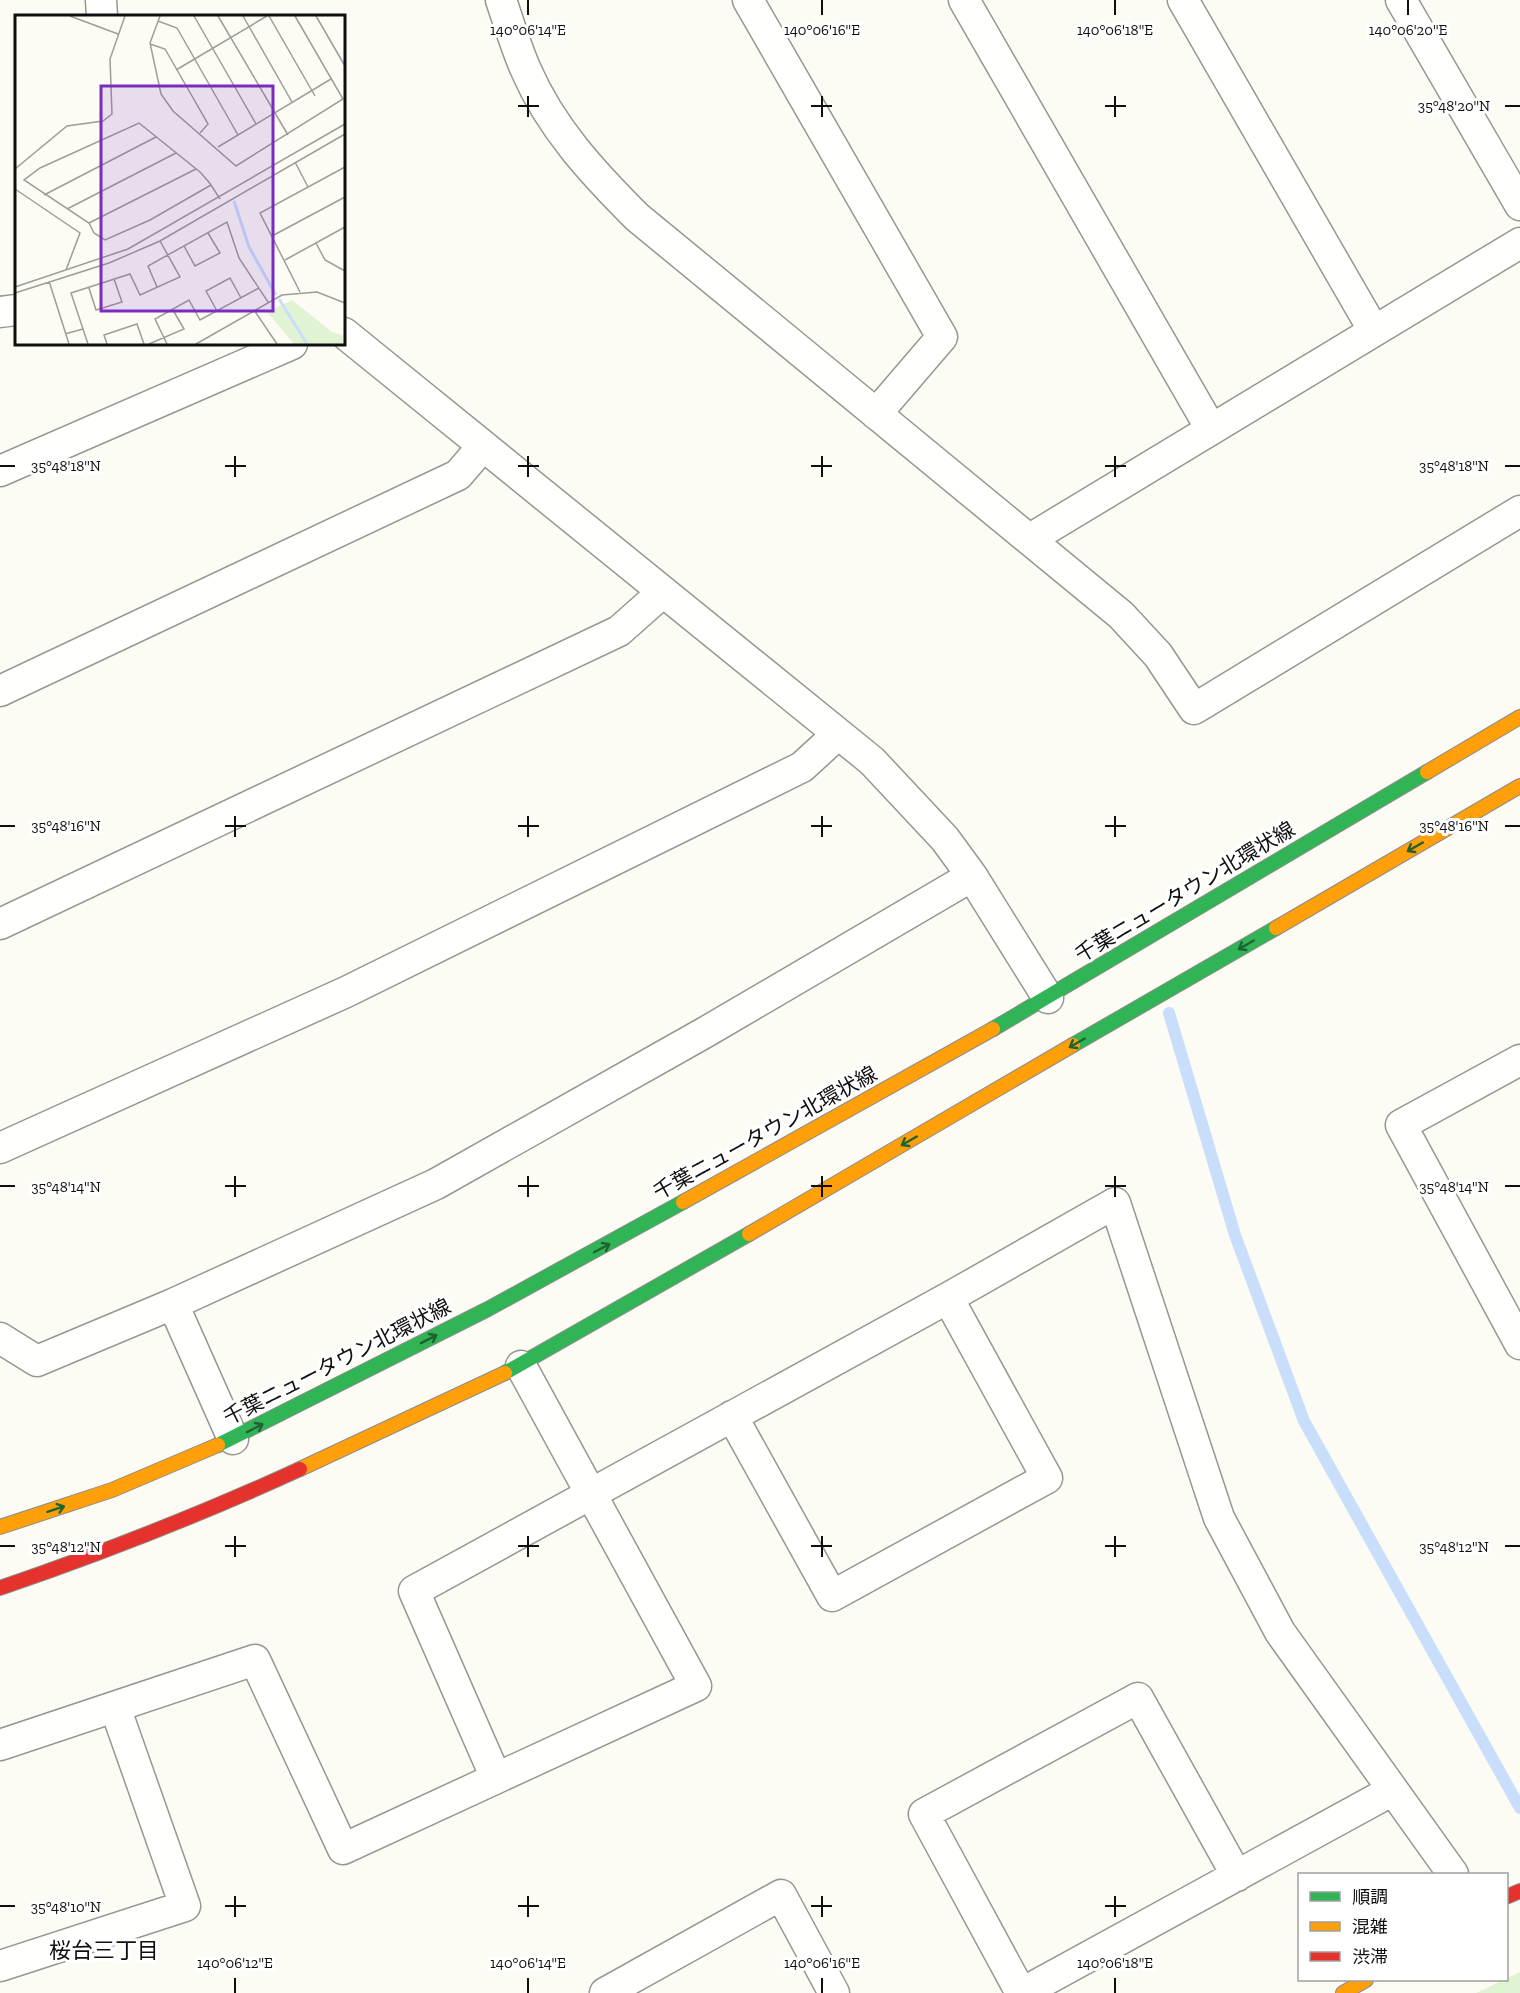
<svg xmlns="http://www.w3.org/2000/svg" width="1520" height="1993" viewBox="0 0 1520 1993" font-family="'Zilla Slab','Noto Sans JP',serif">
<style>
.green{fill:#e0f4d3}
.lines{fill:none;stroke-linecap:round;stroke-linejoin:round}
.stream{stroke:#c8defa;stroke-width:12}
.street-casing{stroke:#969693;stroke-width:33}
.fast-casing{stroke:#8c8c89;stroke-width:16}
.slow-casing{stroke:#8c8c89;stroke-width:16}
.jam-casing{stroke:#8c8c89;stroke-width:16}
.street{stroke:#fffffe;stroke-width:30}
.fast{stroke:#30b455;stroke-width:14}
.slow{stroke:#ff9f0a;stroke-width:14}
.jam{stroke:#e5322d;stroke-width:14}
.oneway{stroke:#206232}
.ticks{fill:none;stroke:#0f0f0f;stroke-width:2}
.labels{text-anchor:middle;stroke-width:6;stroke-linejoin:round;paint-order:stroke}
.street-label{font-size:21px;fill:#0f0f0f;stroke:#fff}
.neighbourhood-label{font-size:22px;fill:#0f0f0f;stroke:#fff}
.inset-river{fill:none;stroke:#c8defa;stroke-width:3}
.inset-road{fill:none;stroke:#9d9d99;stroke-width:1.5}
.view{fill:#7b2cbf;fill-opacity:0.15;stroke:#7b2cbf;stroke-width:3}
.inset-edge{fill:none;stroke:#0f0f0f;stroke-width:3}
.ticks-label{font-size:15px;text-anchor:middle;fill:#0f0f0f;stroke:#fff;stroke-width:6;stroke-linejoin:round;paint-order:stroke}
</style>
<rect width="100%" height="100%" fill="#fcfcf5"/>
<path class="green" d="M1520 1972V1993H1476Z"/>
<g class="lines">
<path class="stream" d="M1169 1013 1235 1235 1304 1421 1520 1808"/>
<defs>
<path id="street" d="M101 0 102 16
M501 0C509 23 516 48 526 70 551 128 593 173 637 217L1121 615 1158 655 1194 709 1520 511
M748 0 942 337 876 414
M964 0 1211 429
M1183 0 1374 331
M1401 0 1520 205
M0 312 16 310
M344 333 872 761 945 839 972 876 1048 998
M0 471 292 344
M1030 539 1520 243
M0 691 458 475 483 446
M0 924 619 631 663 592
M1520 1060 1401 1125 1520 1344
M0 1148 346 992 802 767 838 734
M173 1304 233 1439
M0 1338 37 1361 173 1304 436 1184 704 1033 972 876
M732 1416 832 1596 1047 1478 948 1298
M0 1745 255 1660 343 1849 696 1686 521 1366
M496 1778 414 1591 948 1298 1115 1203 1219 1518 1280 1632 1453 1874
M0 1966 185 1906 115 1707
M605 1993 781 1895 834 1993
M1021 1993 924 1814 1138 1698 1237 1876
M1022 1993 1393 1790"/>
<path id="fast" d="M993 1029 1427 772
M1073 1045 1276 928
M505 1373 749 1234
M218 1445 488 1309 683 1202"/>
<path id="slow" d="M1427 772 1520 717
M1276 928 1520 786
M683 1202 993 1029
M749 1234 1073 1045
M300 1469 505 1373
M0 1527 112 1490 218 1445
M1343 1993 1366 1980"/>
<path id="jam" d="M0 1588C102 1553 202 1514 300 1469
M1506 1897 1520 1891"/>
</defs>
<use href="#street" class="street-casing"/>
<use href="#fast" class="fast-casing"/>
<use href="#slow" class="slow-casing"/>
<use href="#jam" class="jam-casing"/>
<use href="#street" class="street"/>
<use href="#fast" class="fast"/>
<use href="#slow" class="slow"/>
<use href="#jam" class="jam"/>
</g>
<defs><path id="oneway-shaft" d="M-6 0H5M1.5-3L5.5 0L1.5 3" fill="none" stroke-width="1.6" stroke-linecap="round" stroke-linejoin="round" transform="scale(1.5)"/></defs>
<g class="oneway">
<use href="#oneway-shaft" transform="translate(1415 847) rotate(150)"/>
<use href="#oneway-shaft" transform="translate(1246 945) rotate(150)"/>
<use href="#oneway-shaft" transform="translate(1077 1043) rotate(150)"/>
<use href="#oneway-shaft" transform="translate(909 1141) rotate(150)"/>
<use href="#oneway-shaft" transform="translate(602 1248) rotate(-28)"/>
<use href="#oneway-shaft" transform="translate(429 1339) rotate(-27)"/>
<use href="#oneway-shaft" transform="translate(255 1428) rotate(-27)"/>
<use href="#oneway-shaft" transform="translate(56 1509) rotate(-18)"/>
</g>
<path class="ticks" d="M528 0V15M822 0V15M1115 0V15M1408 0V15M528 96V117M822 96V117M1115 96V117M518 106H539M811 106H832M1105 106H1126M1505 106H1520M235 456V477M528 456V477M822 456V477M1115 456V477M0 466H15M225 466H246M518 466H539M811 466H832M1105 466H1126M1505 466H1520M235 816V837M528 816V837M822 816V837M1115 816V837M0 826H15M225 826H246M518 826H539M811 826H832M1105 826H1126M1505 826H1520M235 1176V1197M528 1176V1197M822 1176V1197M1115 1176V1197M0 1186H15M225 1186H246M518 1186H539M811 1186H832M1105 1186H1126M1505 1186H1520M235 1536V1557M528 1536V1557M822 1536V1557M1115 1536V1557M0 1546H15M225 1546H246M518 1546H539M811 1546H832M1105 1546H1126M1505 1546H1520M235 1896V1917M528 1896V1917M822 1896V1917M1115 1896V1917M0 1906H15M225 1906H246M518 1906H539M811 1906H832M1105 1906H1126M235 1978V1993M528 1978V1993M822 1978V1993M1115 1978V1993"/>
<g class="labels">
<g class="street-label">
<text transform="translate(1185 892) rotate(-31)" y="7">千葉ニュータウン北環状線</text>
<text transform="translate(765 1133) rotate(-29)" y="7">千葉ニュータウン北環状線</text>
<text transform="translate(337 1362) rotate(-27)" y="7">千葉ニュータウン北環状線</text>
</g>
<g class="neighbourhood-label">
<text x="104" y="1958">桜台三丁目</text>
</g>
</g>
<g transform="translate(15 15)">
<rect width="330" height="330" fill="#fcfcf5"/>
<path d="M277 285 317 317 330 321V329H279L252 297Z" fill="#e0f4d3"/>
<path class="inset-river" d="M219 186 234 232 261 280M264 284 292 329"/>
<path class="inset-road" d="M55 1 103 19M145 1 135 28 146 79 158 96 221 151 328 84 280 1M179 1 241 109M203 1 273 120M228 1 277 87M254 1 300 81M301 1 330 51M143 6 162 13 223 120M135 29 150 34 193 109 185 118M161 55 252 1M203 132 316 64M280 147 293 172M0 154 52 111 88 106 97 99 95 44 110 1M196 170 135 205 90 225 79 218 74 208 9 165 25 153 124 108 185 157 193 166 196 170 205 184M0 174 65 218 51 255M29 180 141 122M52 194 161 138M74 208 181 154M257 221 330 182M301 228 310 245 330 256M169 231 180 251 205 238 193 218M270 245 330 212M34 266 54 329M0 272 113 234 330 109M142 272 133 251 212 207 224 243 253 287M74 273 81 295 107 287 99 264M285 277 245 198 330 152M0 278 94 248 145 226 330 119M239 295 262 329M202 296 191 276 215 263 226 283M50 319 68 314M73 329 56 278 115 259 125 280 165 262 145 226M92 329 89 320 122 309 129 329M134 329 169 314 158 295M152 329 140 304 174 285 185 305 244 273M181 329 267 280 302 277 330 288"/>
<path class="view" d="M86 71H258V296H86Z"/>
<rect width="330" height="330" class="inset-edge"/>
</g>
<g class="ticks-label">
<text x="528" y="35">140°06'14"E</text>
<text x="822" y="35">140°06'16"E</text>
<text x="1115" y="35">140°06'18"E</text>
<text x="1408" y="35">140°06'20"E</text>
<text x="1454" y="111">35°48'20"N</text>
<text x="66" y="471">35°48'18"N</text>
<text x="1454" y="471">35°48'18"N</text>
<text x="66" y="831">35°48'16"N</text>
<text x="1454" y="831">35°48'16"N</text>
<text x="66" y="1192">35°48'14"N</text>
<text x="1454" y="1192">35°48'14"N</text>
<text x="66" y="1552">35°48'12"N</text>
<text x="1454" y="1552">35°48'12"N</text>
<text x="66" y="1912">35°48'10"N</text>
<text x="235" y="1968">140°06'12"E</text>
<text x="528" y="1968">140°06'14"E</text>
<text x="822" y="1968">140°06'16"E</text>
<text x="1115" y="1968">140°06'18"E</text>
</g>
<rect x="1298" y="1873" width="210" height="108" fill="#ffffff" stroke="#9f9f9f" stroke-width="1.5"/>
<rect x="1310" y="1892" width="30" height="9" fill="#30b455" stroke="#9f9f9f" stroke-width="1.5"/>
<text x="1352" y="1903" font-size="18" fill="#0f0f0f">順調</text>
<rect x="1310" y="1922" width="30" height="9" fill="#ff9f0a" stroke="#9f9f9f" stroke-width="1.5"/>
<text x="1352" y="1933" font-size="18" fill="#0f0f0f">混雑</text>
<rect x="1310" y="1952" width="30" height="9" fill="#e5322d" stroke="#9f9f9f" stroke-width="1.5"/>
<text x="1352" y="1963" font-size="18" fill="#0f0f0f">渋滞</text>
</svg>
